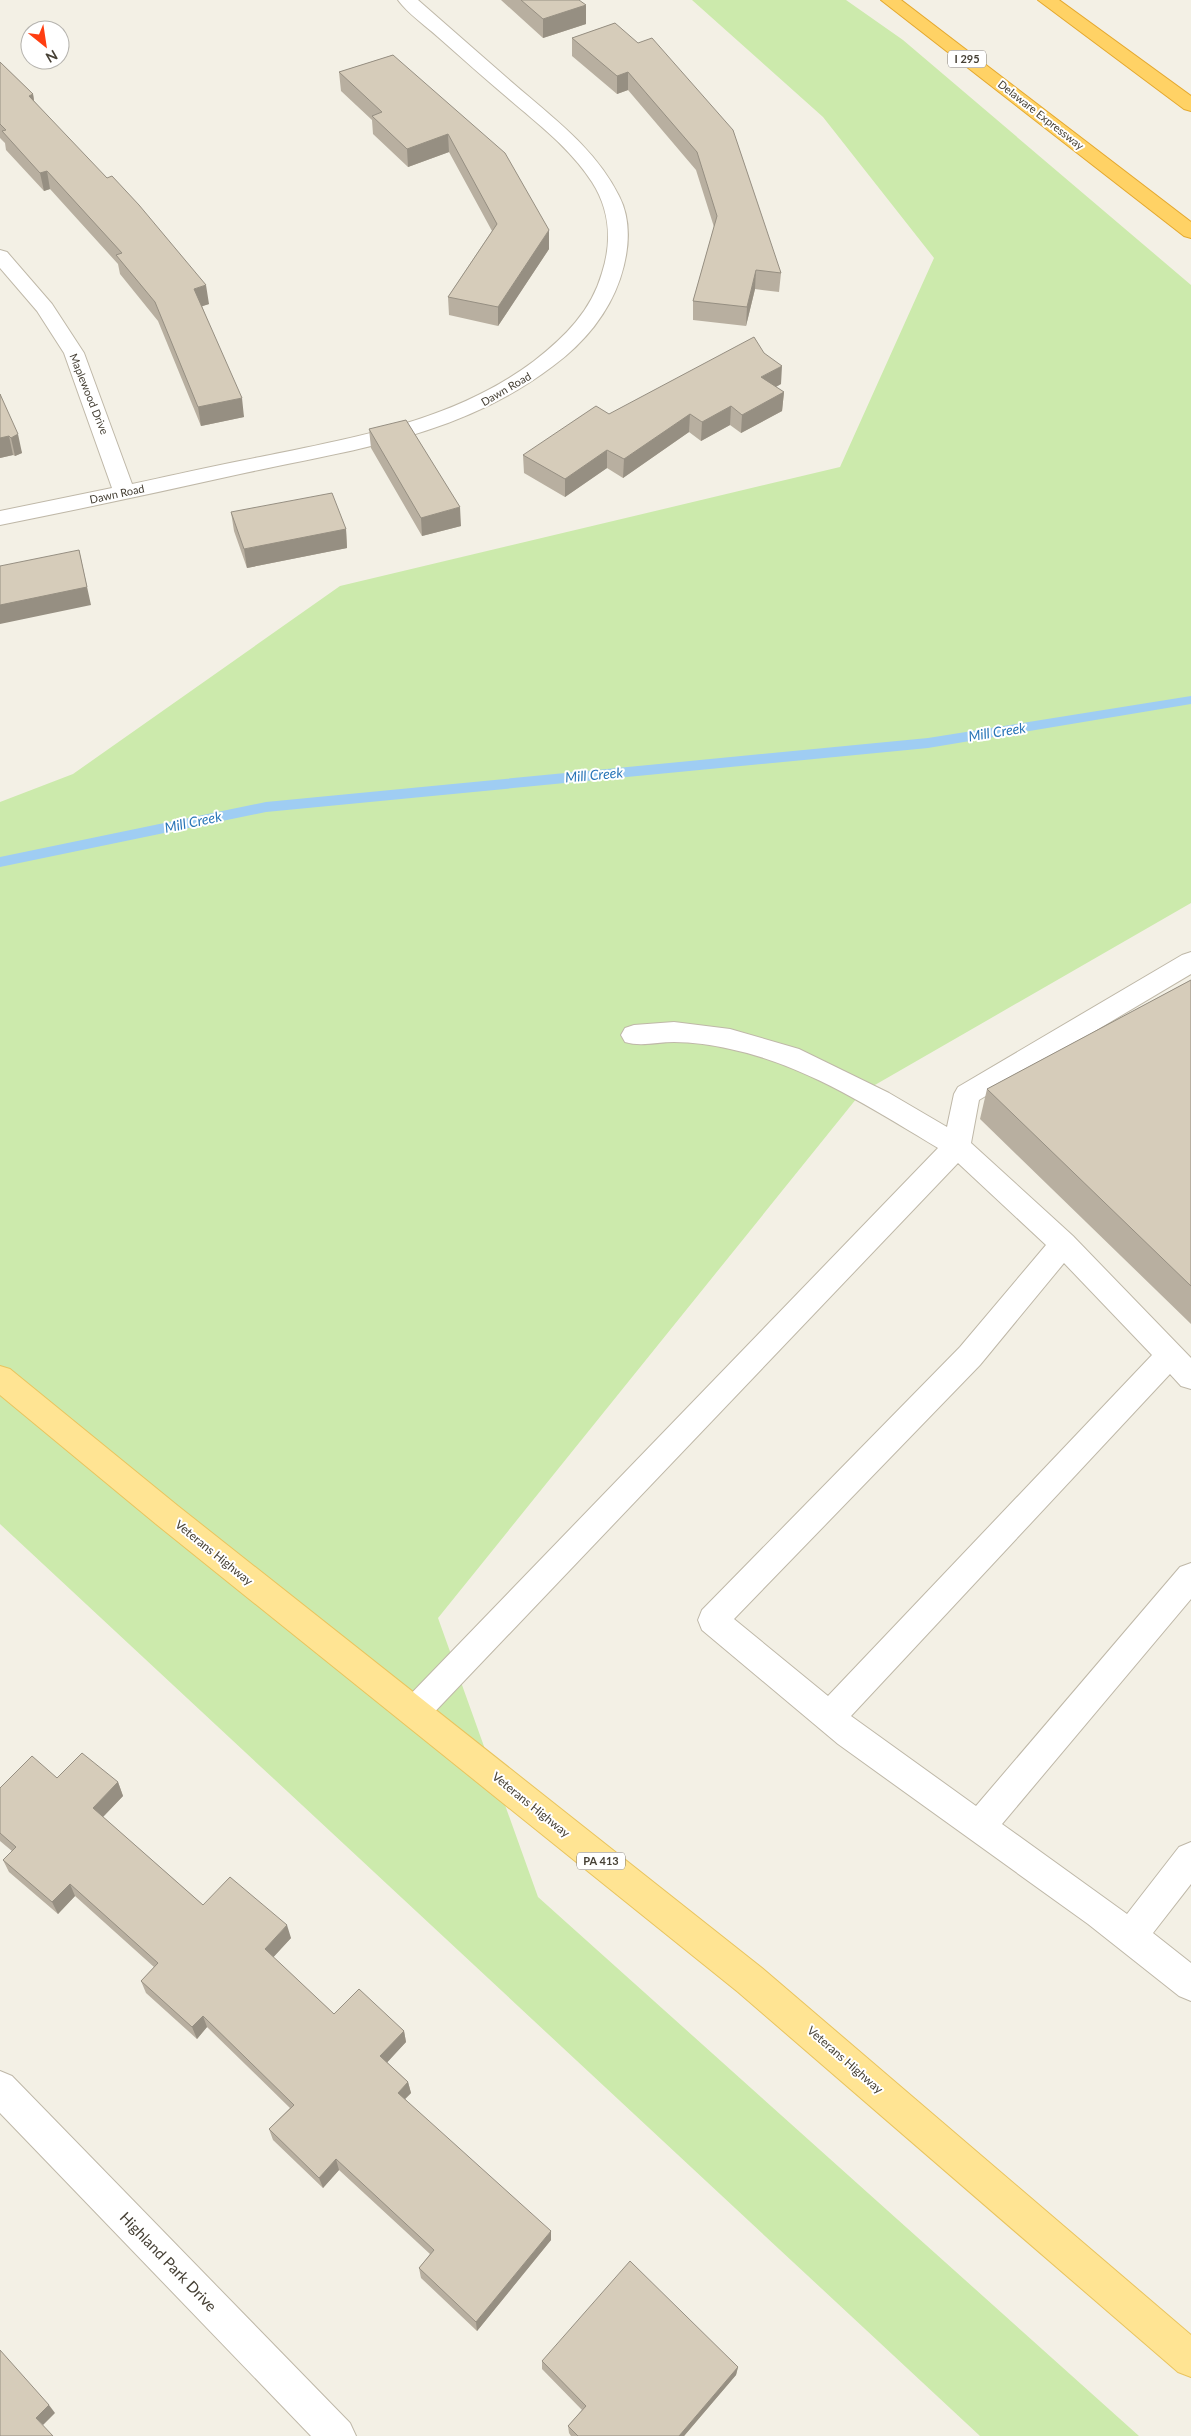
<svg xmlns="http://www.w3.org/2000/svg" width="1191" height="2436" viewBox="0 0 1191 2436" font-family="Lato,sans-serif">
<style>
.green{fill:#cceaac}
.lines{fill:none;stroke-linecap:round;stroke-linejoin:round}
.stream{fill:#9fcdf3;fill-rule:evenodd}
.minor-casing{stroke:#bfb8a8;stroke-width:2}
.major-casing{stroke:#e9c45e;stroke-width:2}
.highway-casing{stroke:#e4a82f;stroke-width:2}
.minor{fill:#fff;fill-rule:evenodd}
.major{fill:#ffe493;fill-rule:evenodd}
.highway{fill:#ffd265;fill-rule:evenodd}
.wall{fill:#b8afa0}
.shaded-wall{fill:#968f82}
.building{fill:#d6ccba;stroke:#968f82}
.labels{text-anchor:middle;stroke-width:4;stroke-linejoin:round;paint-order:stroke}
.shield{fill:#fff;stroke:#7e7972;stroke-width:1}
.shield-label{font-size:11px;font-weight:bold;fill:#464035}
.far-street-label{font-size:11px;fill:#464035;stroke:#fff}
.street-label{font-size:12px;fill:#464035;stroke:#fff}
.water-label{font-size:14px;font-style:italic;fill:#2975b7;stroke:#fff}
.near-street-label{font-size:15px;fill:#464035;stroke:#fff}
</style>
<rect width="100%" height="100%" fill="#f3f0e5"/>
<path class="green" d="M692 0H846L903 40 1191 285V903L861 1093 438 1618 538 1897 1139 2436H980L0 1524V802L73 774 340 586 840 467 934 258 823 117Z"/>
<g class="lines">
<path class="stream" d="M1191 696V704L928 748 266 812 0 867V857L266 802 928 738Z"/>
<defs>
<path id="minor" d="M398 0H418C450 28 482 56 514 84 552 117 596 149 619 196 632 221 629 252 620 279 608 314 583 344 553 366 460 437 351 450 240 474 160 492 80 509 0 525V511L112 488 64 353 37 311 0 268V250L7 252 52 304 84 353 132 484C175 475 217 465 260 457 356 437 454 421 534 361 565 337 591 311 602 273 612 242 610 210 592 182 571 149 538 124 509 99 485 79 462 58 438 37 425 25 408 14 398 0Z
M1191 952V974L979 1100 971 1143 1073 1236 1191 1358V1389L1181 1386 1170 1374 851 1716 976 1806 1180 1567 1191 1563V1599L1002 1824 1127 1914 1179 1847 1191 1842V1884L1153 1933 1191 1963V2001L1179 1996 1088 1924 838 1744 702 1630 698 1620 702 1610 960 1347 1046 1245 958 1163 425 1722 414 1727 403 1722 398 1712 403 1702 938 1148C873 1109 806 1065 730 1049 713 1045 692 1042 674 1042 657 1042 641 1047 625 1042L621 1035 625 1028 634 1025 674 1022 730 1029 799 1049 889 1093 947 1127 954 1094 958 1087 1182 955ZM1064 1263 1152 1355 828 1696 734 1619 980 1365Z
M0 2071 12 2076 350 2423 356 2436H311L0 2113Z"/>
<path id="major" d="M0 1366 10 1369 178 1506 762 1968 1191 2335V2377L1178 2372 738 1992 156 1524 0 1395Z"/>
<path id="highway" d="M881 0H901L1191 222V238L1184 236Z
M1038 0H1059L1191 96V111L1184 109Z"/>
</defs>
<use href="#minor" class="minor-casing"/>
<use href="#major" class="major-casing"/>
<use href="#highway" class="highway-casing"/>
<use href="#minor" class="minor"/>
<use href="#major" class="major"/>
<use href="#highway" class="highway"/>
</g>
<path class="wall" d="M501 0H579L586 24 543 38Z
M615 23 781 273 779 292 755 289 746 326 693 320V301L714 227 696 170 628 90 617 94 572 56V38Z
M393 55 549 249 498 326 449 315 448 297 492 231 449 152 408 167 373 134 372 120 341 91 339 72Z
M0 62 33 94 34 101 209 304 202 306 244 417 201 426 158 321 120 274 118 264 50 189 44 191 6 150 5 143 0 138Z
M781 384 776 387 784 392 782 411 741 433 730 425 701 441 689 432 623 478 607 468 565 497 524 473 523 455 609 414Z
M0 394 22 453 15 456 13 455 0 458Z
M369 429 461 526 422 536 371 448Z
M231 512 346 529 347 548 247 568 234 531Z
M1191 980V1324L980 1119 987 1089Z
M57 1778 118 1782 123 1796 103 1817 203 1905 291 1938 273 1957 334 2014 404 2031 406 2042 387 2062 408 2082 411 2093 405 2099 551 2240 477 2331 421 2278 419 2268 430 2254 339 2170 323 2188 273 2140 269 2129 290 2108 207 2027 197 2039 146 1993 141 1981 154 1967 75 1896 58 1914 9 1872 3 1860 12 1851 0 1841V1788Z
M542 2361 738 2367 736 2375 684 2436H571L569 2433 568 2426 582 2410 542 2369Z"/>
<path class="shaded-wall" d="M586 5V24L543 38V19Z
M628 72V90L617 94V76Z
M33 94 36 113 29 96Z
M448 134 449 152 408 167 407 149Z
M47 171 50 189 44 191 40 173Z
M549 230V249L498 326V307Z
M756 270 755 289 746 326 747 307Z
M206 285 209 304 197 308 194 289Z
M782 366 781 384 760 395 761 377Z
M784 392 782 411 741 433 742 415Z
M242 398 244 417 201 426 198 407Z
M731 406 730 425 701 441 702 422Z
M690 414 689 432 623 478 624 459Z
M18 434 22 453 15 456 11 438Z
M9 436 13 455 0 458V438Z
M607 450V468L565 497V479Z
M460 507 461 526 422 536 421 518Z
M346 529 347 548 247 568 244 549Z
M79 550 91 605 0 624V605Z
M118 1782 123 1796 99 1821 93 1808Z
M70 1884 75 1896 58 1914 52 1902Z
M287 1925 291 1938 269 1962 265 1949Z
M203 2016 207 2027 197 2039 192 2027Z
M404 2031 406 2042 383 2067 380 2056Z
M408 2082 411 2093 400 2104 398 2093Z
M336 2159 339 2170 323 2188 319 2178Z
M551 2231V2240L477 2331 476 2322Z
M738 2367 736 2375 684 2436H679Z
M49 2405 55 2413 43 2425 36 2418Z"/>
<path class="building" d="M521 0H579L586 5 543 19Z
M615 23 638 43 652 38 733 130 781 273 756 270 747 307 693 301 717 216 697 152 628 72 617 76 572 38Z
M393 55 505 153 549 230 498 307 448 297 497 224 448 134 407 149 372 116 382 112 339 72Z
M0 62 33 94 29 96 107 178 112 176 139 205 206 285 194 289 242 398 198 407 155 302 116 255 122 253 47 171 40 173 2 131 6 130 0 124Z
M754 337 764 353 782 366 761 377 784 392 742 415 731 406 702 422 690 414 624 459 607 450 565 479 523 455 596 406 609 414Z
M0 394 18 434 11 438 9 436 0 438Z
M406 420 460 507 421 518 369 429Z
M332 493 346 529 244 549 231 512Z
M79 550 87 587 0 605V566Z
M1191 980V1286L987 1089Z
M82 1753 118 1782 93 1808 203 1905 230 1877 287 1925 265 1949 334 2014 359 1989 404 2031 380 2056 408 2082 398 2093 551 2231 476 2322 419 2268 434 2250 336 2159 319 2178 269 2129 294 2105 203 2016 192 2027 141 1981 158 1963 70 1884 52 1902 3 1860 16 1847 0 1833V1788L32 1756 57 1778Z
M630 2261 738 2367 679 2436H578L568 2426 586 2406 542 2361Z
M0 2350 49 2405 36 2418 53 2436H0Z"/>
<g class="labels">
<g class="shield">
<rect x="948" y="50.5" width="38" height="17" rx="4"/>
<rect x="577" y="1852.5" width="48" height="17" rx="4"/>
</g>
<g class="shield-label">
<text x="967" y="63">I 295</text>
<text x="601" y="1865">PA 413</text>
</g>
<g class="far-street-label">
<text transform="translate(1041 115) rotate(38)" y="4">Delaware Expressway</text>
<text transform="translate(506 389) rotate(-30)" y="4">Dawn Road</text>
<text transform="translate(89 394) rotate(68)" y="4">Maplewood Drive</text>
<text transform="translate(117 494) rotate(-12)" y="4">Dawn Road</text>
</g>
<g class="street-label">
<text transform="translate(214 1553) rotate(39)" y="4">Veterans Highway</text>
<text transform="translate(531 1805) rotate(39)" y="4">Veterans Highway</text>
<text transform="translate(845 2060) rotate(41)" y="4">Veterans Highway</text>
</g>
<g class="water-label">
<text transform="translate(997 732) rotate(-9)" y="5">Mill Creek</text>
<text transform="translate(594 775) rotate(-5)" y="5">Mill Creek</text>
<text transform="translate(193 822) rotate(-12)" y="5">Mill Creek</text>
</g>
<g class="near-street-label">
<text transform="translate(168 2262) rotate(46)" y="5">Highland Park Drive</text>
</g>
</g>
<g transform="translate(45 45) rotate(150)"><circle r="24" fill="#ffffff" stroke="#b5b3ae"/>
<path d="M0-4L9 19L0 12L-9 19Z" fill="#ff3e11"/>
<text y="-8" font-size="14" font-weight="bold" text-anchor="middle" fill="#464035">N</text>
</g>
</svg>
